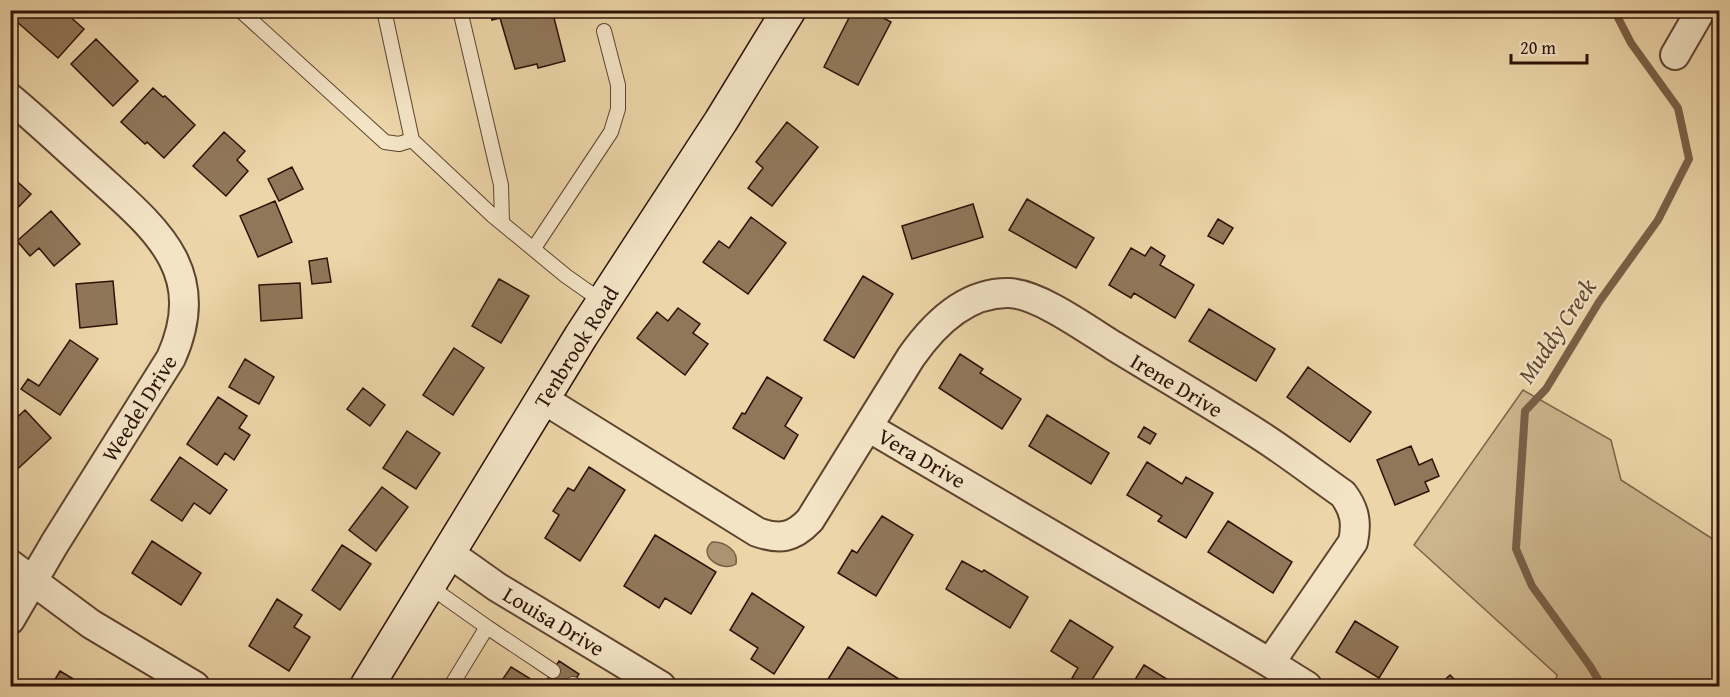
<svg xmlns="http://www.w3.org/2000/svg" width="1730" height="697" viewBox="0 0 1730 697" font-family="'Gentium Book Plus',serif">
<style>
.green{fill:#ccb48c;stroke:#7d6349;stroke-width:1.5}
.water{fill:#ab9371;stroke:#795f46;stroke-width:1.5}
.lines{fill:none;stroke-linecap:round;stroke-linejoin:round}
.stream{stroke:#795f46;stroke-width:8}
.building{fill:#91775a;stroke:#2e1206;stroke-width:1.5}
.lane-casing{stroke:#5e432e;stroke-width:16}
.street-casing{stroke:#5e432e;stroke-width:32}
.secondary-casing{stroke:#2e1206;stroke-width:36}
.lane{stroke:#f3e4c6;stroke-width:14}
.street{stroke:#f3e4c6;stroke-width:28}
.secondary{stroke:#f3e4c6;stroke-width:33}
.labels{text-anchor:middle;stroke-width:4.5;stroke-linejoin:round;paint-order:stroke}
.street-label{font-size:22px;fill:#2e1206;stroke:#f3e4c6}
.water-label{font-size:24px;font-style:italic;fill:#604631;stroke:#f3e4c6}
</style>
<rect width="100%" height="100%" fill="#ecd5a8"/>
<filter id="stains"><feTurbulence type="fractalNoise" baseFrequency=".00333" numOctaves="4"/><feColorMatrix values="0 0 0 0 .2 0 0 0 0 .09 0 0 0 0 .02 0 0 0 .5 -.17"/></filter>
<radialGradient id="worn" r=".72"><stop offset=".6" stop-color="#630" stop-opacity="0"/><stop offset="1" stop-color="#630" stop-opacity=".3"/></radialGradient>
<path class="green" d="M1523 390 1611 440 1621 480 1719 543V686H1554L1557 675 1414 545Z"/>
<path class="water" d="M712 542C725 541 739 551 736 564 723 573 696 556 712 542Z"/>
<g class="lines">
<path class="stream" d="M1602 686 1590 666 1532 586 1516 549 1525 411 1546 389 1599 302 1658 220 1689 159 1678 108 1631 43 1614 10"/>
</g>
<path class="building" d="M25 10H72L68 15 84 29 58 58 16 21Z
M489 10H552L565 61 538 68 537 64 515 69 500 18 492 20Z
M853 10H869L891 22 858 85 824 67Z
M96 39 138 81 113 106 71 64Z
M153 88 163 97 165 96 195 125 164 158 147 142 145 144 121 122Z
M787 122 818 147 772 206 748 188 763 168 756 162Z
M224 132 245 151 237 160 248 171 226 196 193 166Z
M292 167 303 189 279 201 268 179Z
M10 175 31 194 10 216Z
M1027 199 1094 238 1076 268 1009 230Z
M275 201 292 242 258 257 240 216Z
M973 204 983 237 912 259 902 226Z
M51 211 80 244 54 266 39 248 30 256 17 241Z
M751 217 786 243 748 294 703 262 719 241 729 248Z
M1218 219 1233 228 1223 244 1208 236Z
M1151 247 1165 256 1160 265 1194 285 1175 318 1134 293 1131 298 1109 285 1131 248 1145 256Z
M327 258 331 282 312 284 309 261Z
M863 276 893 294 854 358 824 340Z
M499 279 529 296 501 343 472 326Z
M113 281 117 324 80 328 76 284Z
M300 283 302 318 261 321 259 285Z
M678 308 700 324 693 333 708 344 685 375 637 338 657 312 668 321Z
M1209 309 1275 349 1256 381 1189 341Z
M70 340 98 359 60 415 21 389 28 379 39 386Z
M454 348 484 368 453 415 423 395Z
M960 354 983 369 980 373 1021 399 1002 429 939 388Z
M245 359 274 377 259 404 229 387Z
M1308 367 1371 412 1350 442 1287 397Z
M767 377 802 398 785 426 798 435 784 459 733 428 742 413 745 414Z
M363 388 385 405 370 426 347 409Z
M218 397 247 416 239 428 250 435 234 460 225 453 217 465 187 444Z
M25 410 51 438 10 476V424Z
M1047 415 1109 453 1091 484 1029 446Z
M1144 427 1156 434 1150 444 1138 437Z
M407 431 440 453 416 489 383 468Z
M1411 446 1419 465 1432 459 1439 476 1425 482 1429 491 1395 505 1377 460Z
M180 457 227 490 210 514 194 503 182 521 151 500Z
M1147 462 1182 484 1186 477 1213 493 1186 538 1158 521 1162 516 1127 495Z
M589 467 625 490 580 561 545 538 559 515 553 511 568 488 574 491Z
M382 487 408 507 376 551 349 530Z
M882 516 913 535 876 596 838 573 852 550 857 553Z
M1228 521 1292 562 1273 593 1208 552Z
M655 535 716 572 691 614 665 598 659 608 624 586Z
M152 541 201 573 181 605 132 573Z
M342 545 371 564 340 610 312 590Z
M962 561 982 572 984 570 1028 597 1010 628 946 589Z
M752 593 804 627 774 674 751 659 758 648 730 630Z
M277 599 302 615 294 627 310 637 289 671 249 646Z
M1070 620 1113 647 1088 686 1072 678 1078 668 1051 651Z
M1355 621 1398 647 1379 678 1336 652Z
M848 647 902 681 899 686H829L825 684Z
M559 661 579 674 571 686H543Z
M1144 665 1178 686H1131Z
M511 667 542 686H498Z
M60 671 85 686H51Z
M1450 675 1461 686H1438Z"/>
<g class="lines">
<defs>
<path id="lane" d="M240 10 385 142 399 144 412 140 492 215 566 276 603 302
M384 10 412 140
M460 10 501 185 502 222
M534 248 611 132 618 109V85L604 31
M429 586 487 627 451 686
M487 627 553 671
M573 684 577 686"/>
<path id="street" d="M1675 55 1701 10
M10 98C39 122 66 148 93 172 152 226 211 269 171 358L55 543 10 620
M543 399 757 532C780 540 793 538 810 520L911 357C934 324 966 292 1009 293 1039 294 1088 330 1114 346 1163 376 1213 405 1261 436 1289 454 1316 475 1343 494 1355 510 1357 523 1353 542L1270 663
M868 427 1270 663 1307 686
M449 553 497 587 661 686
M10 564 91 624 195 686"/>
<path id="secondary" d="M367 686 581 336 721 121 789 10"/>
</defs>
<use href="#lane" class="lane-casing"/>
<use href="#street" class="street-casing"/>
<use href="#secondary" class="secondary-casing"/>
<use href="#lane" class="lane"/>
<use href="#street" class="street"/>
<use href="#secondary" class="secondary"/>
</g>
<g class="labels">
<g class="street-label">
<text transform="translate(576 347) rotate(-58)" y="8">Tenbrook Road</text>
<text transform="translate(1177 385) rotate(31)" y="8">Irene Drive</text>
<text transform="translate(139 408) rotate(-58)" y="8">Weedel Drive</text>
<text transform="translate(922 458) rotate(30)" y="8">Vera Drive</text>
<text transform="translate(554 621) rotate(31)" y="8">Louisa Drive</text>
</g>
<g class="water-label">
<text transform="translate(1557 331) rotate(-56)" y="8">Muddy Creek</text>
</g>
</g>
<rect width="1730" height="697" fill="none" stroke="#ecd5a8" stroke-width="36"/>
<rect x="12" y="12" width="1706" height="673" fill="none" stroke="#2e1206" stroke-width="3"/>
<rect x="18" y="18" width="1694" height="661" fill="none" stroke="#2e1206" stroke-width="1.5"/>
<path d="M1511 54v9h76v-9" fill="none" stroke="#2e1206" stroke-width="3"/>
<text x="1520" y="54" font-size="18" fill="#2e1206" stroke="#f3e4c6" stroke-width="4.5" paint-order="stroke">20 m</text>
<rect width="100%" height="100%" filter="url(#stains)"/>
<rect width="100%" height="100%" fill="url(#worn)"/>
</svg>
